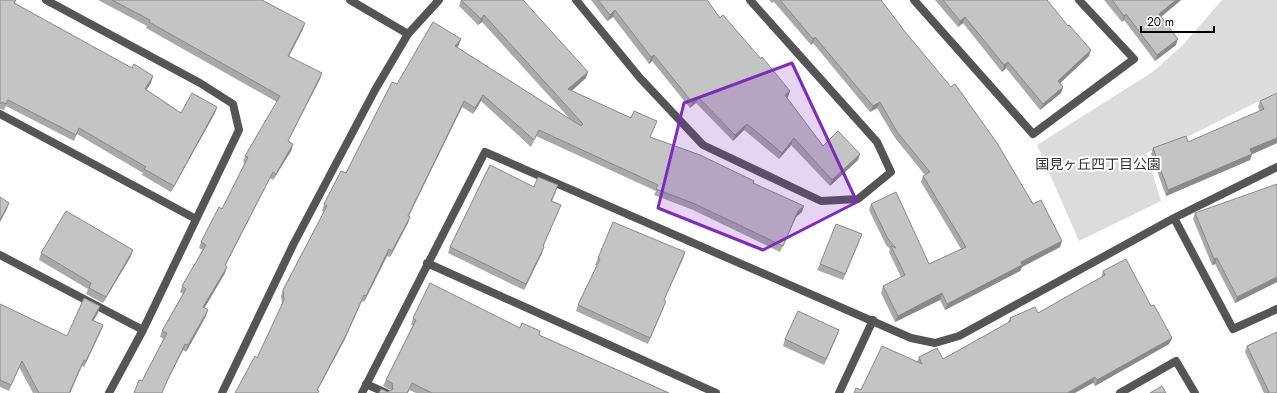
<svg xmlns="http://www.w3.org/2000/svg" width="1277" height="393" viewBox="0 0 1277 393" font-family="Jost,'Noto Sans JP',sans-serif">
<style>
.green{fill:#dcdcdc}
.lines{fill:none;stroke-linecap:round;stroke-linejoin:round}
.minor{stroke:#555;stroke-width:8}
.wall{fill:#a9a9a9}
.shaded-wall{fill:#898989}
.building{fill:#c4c4c4;stroke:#898989}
.marked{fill:#7b2cbf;fill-opacity:0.2;stroke:#7b2cbf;stroke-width:3;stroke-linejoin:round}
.labels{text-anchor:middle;stroke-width:4;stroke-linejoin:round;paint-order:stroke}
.park-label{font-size:14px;fill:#333;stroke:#fff}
</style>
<rect width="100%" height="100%" fill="#fff"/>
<path class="green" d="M1222 0H1277V92L1189 136 1146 153 1161 201 1079 241 1037 145 1151 73 1182 46Z"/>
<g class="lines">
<path class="minor" d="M46 0 200 83 233 104 239 130 143 330 109 393
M350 0 408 34
M576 0 640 78 703 145 821 201 858 199 891 172 877 142 750 0
M914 0 1033 134 1134 59 1079 0
M0 114 196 219
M1174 218 1233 329 1277 309
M0 255 143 330
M427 263 716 393
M366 384 386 393
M222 393 294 243 375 90 408 34 439 0
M362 393 485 152 911 338 935 343 959 336 1174 218 1277 167
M839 393 873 320
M1120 393 1176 361 1195 393"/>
</g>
<path class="wall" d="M0 0H16L15 3 151 83 146 90 181 113H215L171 192 142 175 143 173 77 134 74 141 6 106 4 110 0 109Z
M98 0H262L303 29 289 56 320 79 288 141 293 144 291 151 273 180 270 178 225 266V273L204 308 206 316 186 352 183 350 164 387 142 381 164 339 160 337 162 331 183 294 180 292 182 286 203 250 199 248 201 242 222 209 245 163 243 162 245 156 277 102 146 28 147 26Z
M461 0 586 78 571 91 631 118 654 127 650 137 754 183 802 212 796 217 780 252 693 210 654 195 656 191 536 136 531 147 481 101 473 114 462 107 408 216 410 217 408 223 390 257 387 256 364 302 362 301 344 341 257 358 282 305 281 296 283 290 324 212 322 211 324 204 346 173 397 84 459 45 457 47 571 120 482 22 478 25 459 6Z
M591 0H707L720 18 761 59 790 91 787 98 823 146 860 154 858 160 830 186 791 145 779 159 744 130 733 141 696 103 690 108 652 61 649 64 613 17 607 21Z
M769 0H881L1033 204 1060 247 1022 267 1020 271 945 310 940 300 895 322 881 293 883 286 901 277 889 252 890 249 886 245 869 210 871 204 929 264 961 249 921 182 923 176 925 175 895 138 877 108 870 112 813 43 811 45 774 2 772 3Z
M935 0H1047L1089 56 1060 83 1063 87 1061 93 1040 110 1006 68 1002 72 963 23 958 27Z
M1104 0H1181L1161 17 1176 45 1155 61 1124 20 1122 22Z
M1277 93V143L1252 154 1250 160 1166 196 1151 154 1153 148 1188 142 1260 111 1258 107 1260 101Z
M534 187 556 192 552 201 561 205 543 246 542 253 524 290 448 253 450 247Z
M1195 213 1277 282 1235 303 1215 264 1212 265 1193 219Z
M860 240 843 280 817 270 820 264Z
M685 252 664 300V307L648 344 576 311 578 305 597 265H595L598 258Z
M41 253 131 256 103 303 86 294 88 289 39 260Z
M1103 271 1151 306 1172 338 1169 344 1095 386 1093 383 861 390 917 362 919 357 943 359 1008 323 1010 318 1038 313 1101 278Z
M0 304 67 336 98 313 93 321 103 325 84 367 82 366 70 393H33L19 367 9 391 0 387Z
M413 318 520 328 540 331 539 335 669 393H416L409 390 408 393H379L388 392 390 391V390L383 386 386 380 413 325H411Z
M839 330 824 365 783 346 785 339Z
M1247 346 1277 393H1264L1245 352Z"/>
<path class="shaded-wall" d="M1176 0H1181L1157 20 1159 14Z
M615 10 613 17 607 21 610 15Z
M1126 14 1124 20 1122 22 1124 16Z
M484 15 482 22 478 25 481 19Z
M965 17 963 23 958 27 960 21Z
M305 23 303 29 286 62 288 56Z
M815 37 813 43 811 45 813 39Z
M461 39 459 45 453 52 455 46Z
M1178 39 1176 45 1155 61 1157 55Z
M1091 50 1089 56 1056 87 1058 81Z
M654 55 652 61 649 64 651 57Z
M1008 62 1006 68 1002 72 1004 65Z
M588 72 586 78 566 96 568 89Z
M322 73 320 79 285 147Z
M153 76 151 83 143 95 145 89Z
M1063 87 1061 93 1040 110 1043 104Z
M790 91 788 97 783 101 785 95Z
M483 95 481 101 473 114 475 108Z
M698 97 696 103 690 108 692 102Z
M464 101 462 107 406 222 408 216Z
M880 102 877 108 870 112 873 106Z
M217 107 215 113 171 192 174 186Z
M747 124 744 130 733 141 735 135Z
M794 138 791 145 779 159 782 153Z
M1277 138V143L1248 156 1250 149Z
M293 144 291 151 273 180 276 174Z
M860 154 858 160 830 186 832 180Z
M1252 154 1250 160 1166 196 1168 190Z
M273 172 270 178 222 272 225 265Z
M9 203 7 209 0 222V220Z
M561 205 558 211 540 252 543 246Z
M804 206 802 212 796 217 780 252 798 211Z
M410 217 408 223 390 257 392 251Z
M1062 241 1060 247 1022 267 1020 271 945 310 947 304 1021 262Z
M544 247 542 253 524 290 526 284Z
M389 249 387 256 364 302 366 296Z
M133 250 131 256 103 303 106 297Z
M685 252 683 259 661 306 664 300Z
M1217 258 1215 264 1212 265 1214 259Z
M227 267 225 273 201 314 203 307Z
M1277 277V282L1235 303 1237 297Z
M942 293 940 300 895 322 898 316Z
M364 295 344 341 316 393 317 390Z
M100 306 98 313 90 326 92 320Z
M208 310 206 316 186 352 188 345Z
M103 325 101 331 84 367 86 361Z
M839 330 837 336 824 365 826 359Z
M1172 338 1169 344 1095 386 1097 380Z
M185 344 183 350 164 387 167 381Z
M84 360 70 393H69Z
M1095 377 1093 383 1075 393H1067Z"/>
<path class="building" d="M0 0H16L14 3 132 68 134 64 153 76 145 89 181 113 192 93 217 107 174 186 144 169 146 167 79 128 76 135 8 100 6 104 2 102 0 104Z
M112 0H262L305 23 288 56 322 73 288 141 293 144 276 174 273 172 225 265 227 267 203 307 208 310 188 345 185 344 167 381 162 393H134L139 380 142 381 167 333 162 331 186 289 182 286 206 245 201 242 219 207 222 209 248 157 245 156 280 96 149 22 150 20Z
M461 0H523L588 72 568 89 631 118 634 111 657 121 650 137 700 155 754 181 753 183 804 206 798 211 783 246 695 204 656 189 658 185 539 130 534 140 483 95 475 108 464 101 408 216 410 217 392 251 389 249 366 296 364 295 346 335 317 390 319 391 318 393H235L255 356 257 358 284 300 283 290 327 206 324 204 341 171 346 173 392 82 397 84 433 22 461 39 455 46 581 126 583 124 484 15 481 19Z
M598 0H707L720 18 723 15 761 59 762 57 790 91 785 95 823 146 838 131 860 154 832 180 794 138 782 153 747 124 735 135 698 97 692 102 654 55 651 57 615 10 610 15Z
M780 0H881L906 33 951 87 955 84 997 143 1033 204 1041 200 1062 241 1021 262 1022 265 947 304 942 293 898 316 883 286 905 275 891 246 896 248 888 239 871 204 896 192 929 264 966 247 923 176 930 172 897 132 880 102 873 106 815 37 813 39Z
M943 0H1047L1068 26 1069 25 1091 50 1058 81 1063 87 1043 104 1008 62 1004 65 965 17 960 21Z
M1112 0H1176L1159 14 1178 39 1157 55 1126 14 1124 16Z
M1277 93V138L1250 149 1252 154 1168 190 1153 148 1186 136 1188 142 1264 109 1260 101Z
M490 165 534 187 538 177 558 185 551 201 561 205 543 246 544 247 526 284 450 247Z
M1277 184V277L1237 297 1217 258 1214 259 1195 213Z
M0 197 9 203 0 220Z
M66 211 133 250 106 297 89 288 91 283 41 253Z
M613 222 685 252 664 300 666 301 650 338 578 305 600 259 598 258Z
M836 224 862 234 845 274 820 264Z
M1126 259 1151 306 1154 305 1172 338 1097 380 1095 377 1067 393H854L856 388 861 390 882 346 922 364 919 357 937 348 943 359 1011 321 1010 318 1035 307 1038 313 1105 275 1103 271Z
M430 283 520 328 522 323 540 331 539 335 669 393H432L412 383 407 393H379L381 389 388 392 393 389 392 383 386 380 416 320 413 318Z
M84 298 100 306 92 320 103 325 86 361 84 360 69 393H39L22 361 11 385 0 380V304L67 336Z
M798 311 839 330 826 359 785 339Z
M1277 332V393H1267L1269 392 1247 346Z
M1162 386 1166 393H1150Z"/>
<path class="marked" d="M792 63 857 202 763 250 658 208 684 103Z"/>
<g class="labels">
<g class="park-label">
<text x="1098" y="169">国見ヶ丘四丁目公園</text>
</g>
</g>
<path d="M1141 26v6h73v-6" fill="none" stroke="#000000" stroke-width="2"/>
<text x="1147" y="26" font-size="12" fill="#000000" stroke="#ffffff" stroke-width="3" paint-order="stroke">20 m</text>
</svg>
